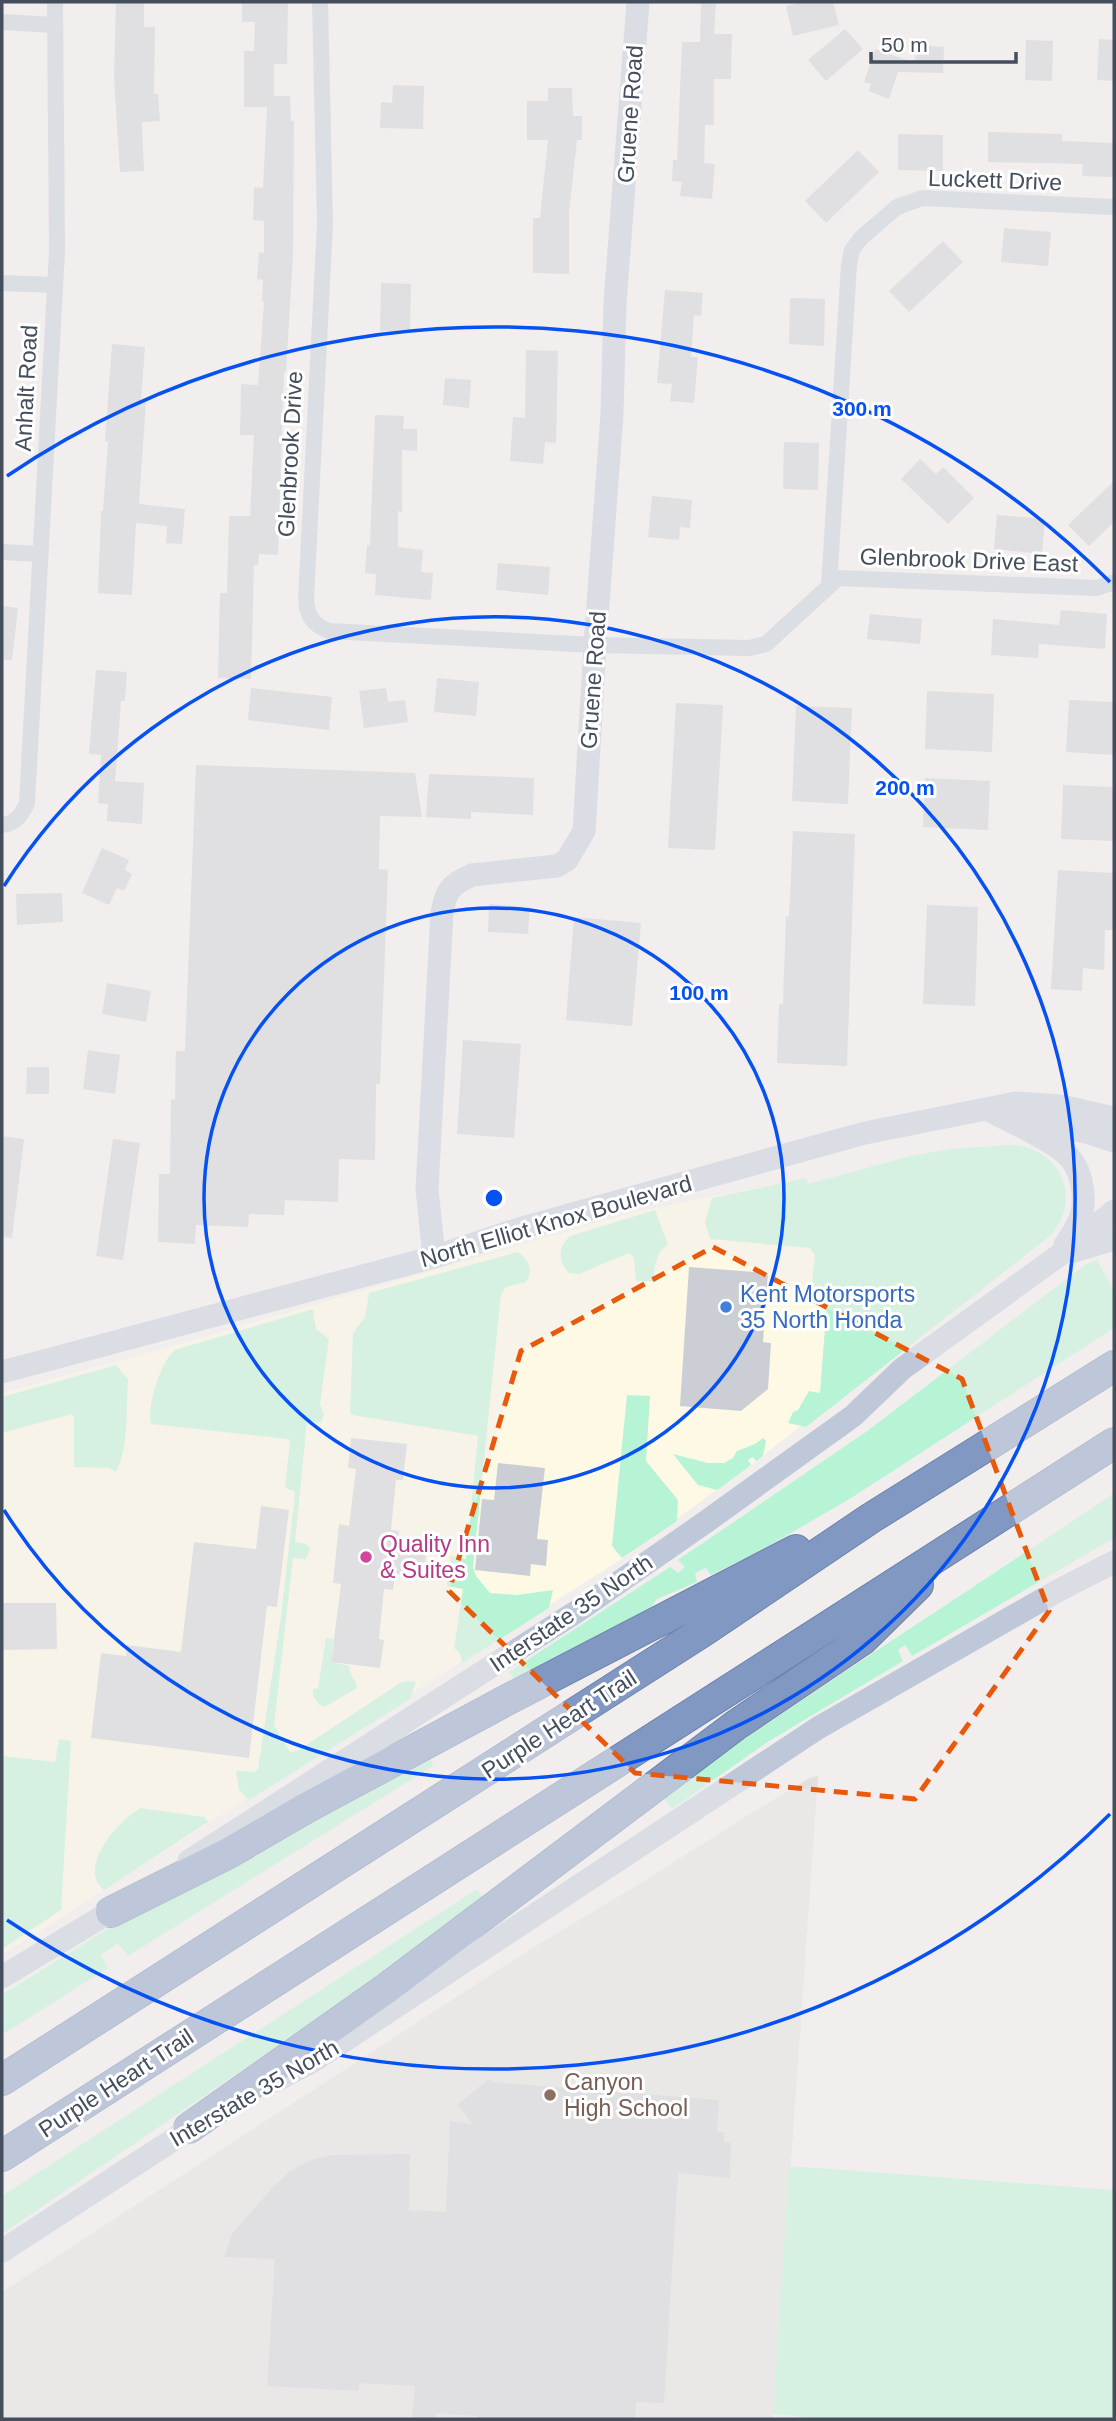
<svg xmlns="http://www.w3.org/2000/svg" width="1116" height="2421" viewBox="0 0 1116 2421" font-family="Helvetica,sans-serif">
<style>
.commercial{fill:#fef9e4}
.education{fill:#e2dfdf}
.green{fill:#b7f3d5}
.building{fill:#ccced6}
.lines{fill:none;stroke-linecap:round;stroke-linejoin:round}
.highway-casing{stroke:#6b83ae;stroke-width:32}
.street{stroke:#c2cbd6;stroke-width:16}
.secondary{stroke:#bec8d9;stroke-width:23}
.highway{stroke:#8098c2;stroke-width:30}
.marked{fill:none;stroke:#e8590c;stroke-width:5;stroke-dasharray:14 9;stroke-linejoin:round}
.ring{fill:none;stroke:#0651f1;stroke-width:3.5}
.shop-dot{fill:#3f7fe0;stroke:#fff;stroke-width:2.5}
.hotel-dot{fill:#d1479c;stroke:#fff;stroke-width:2.5}
.education-dot{fill:#8d6e63;stroke:#fff;stroke-width:2.5}
.labels{text-anchor:middle;stroke-width:6;stroke-linejoin:round;paint-order:stroke}
.street-label{font-size:23px;fill:#444e5d;stroke:#fff}
.shop-label{font-size:23px;fill:#366cbe;stroke:#fff;text-anchor:start}
.hotel-label{font-size:23px;fill:#b23c85;stroke:#fff;text-anchor:start}
.education-label{font-size:23px;fill:#785e54;stroke:#fff;text-anchor:start}
.centre{fill:#0651f1;stroke:#fff;stroke-width:3.5}
.ring-label{font-size:21px;text-anchor:middle;font-weight:bold;fill:#0651f1;stroke:#fff;stroke-width:6;stroke-linejoin:round;paint-order:stroke}
</style>
<rect width="100%" height="100%" fill="#f1eeed"/>
<path class="commercial" d="M806 1178 876 1367 752 1464 620 1560 2 1955V1393L159 1350 630 1213Z"/>
<path class="education" d="M818 1776 773 2419H2V2292L529 1950 646 1880 740 1820 810 1778Z"/>
<path class="green" d="M1007 1145C1059 1144 1085 1197 1050 1236L806 1427 788 1423 793 1412 798 1410 809 1391 820 1393 827 1302 810 1301 815 1255 810 1248 710 1239 705 1222 712 1198 806 1178 808 1184 911 1156 951 1149Z
M655 1210 668 1245C657 1251 652 1269 655 1281H636L634 1258 629 1253 579 1274 569 1273C557 1261 558 1247 570 1236Z
M518 1252C529 1261 534 1270 526 1282L506 1287 501 1294 473 1567 476 1576 490 1593 517 1595 553 1590 549 1608 462 1663 460 1653 454 1648 463 1589 447 1586 451 1556 466 1559 478 1436 352 1415 350 1412 353 1333 365 1317 369 1293Z
M1097 1260 1114 1291V1328L851 1498 765 1548 711 1575 706 1568 695 1573 697 1582 657 1599 651 1607 516 1682 509 1672 670 1567 678 1573 685 1567 678 1560 866 1432 1086 1264Z
M313 1309 316 1329 329 1339 320 1404 324 1414 321 1423 307 1421 295 1542 306 1544 310 1549 306 1559 293 1558 274 1725 290 1752 297 1751 400 1683 407 1681 416 1682 410 1699 249 1800 239 1790 236 1771 255 1772 258 1769 281 1616 295 1494 294 1491 285 1488 290 1441 288 1439 151 1424C147 1406 160 1362 175 1350Z
M116 1365 128 1379C126 1405 129 1450 116 1472L109 1468 74 1467V1417L72 1414 2 1433V1397Z
M627 1395 650 1396 646 1461 678 1500 677 1521 622 1558 612 1546Z
M763 1438 766 1441 763 1456 756 1461 753 1457 748 1460 751 1465 717 1490 698 1485 673 1454 708 1463H724L733 1458 737 1451 755 1444Z
M1114 1493V1538L912 1656 905 1645 898 1650 903 1661 769 1741 672 1809 661 1796C810 1693 963 1595 1114 1493Z
M326 1638 333 1639 331 1662 349 1666C349 1675 356 1679 357 1688L325 1707 319 1705 313 1696V1689L318 1688Z
M59 1739 71 1741 61 1910 2 1949V1756L55 1762Z
M430 1755 433 1766 128 1956 118 1943 101 1955 108 1968 2 2035V1995L104 1931 249 1852 255 1857 266 1847Z
M141 1808 204 1817 208 1822 104 1890C76 1868 119 1819 141 1808Z
M477 1889 484 1900 362 1988 2 2234V2196Z
M789 2166 1114 2190V2419H823L773 2414Z"/>
<path class="building" d="M116 2H144V27H155L154 94H158L160 121 142 122 144 171 120 172 114 78Z
M242 2H288L287 64H274V96H290L291 121H294L293 255 286 372H284L278 555 259 554 258 565H254L251 679 218 678 220 593H227L229 516H250L254 435H240L241 384 258 385 264 302 262 301 263 280 257 279 259 252 264 253V221L253 220 254 187 263 188 267 107H244V51H254L255 22H242Z
M701 2H716L714 34H732L731 79H714V125H705L704 163 715 164 712 199 680 196 682 182 672 181 673 160H677L682 42H700Z
M803 2H833L839 25 793 36 786 6Z
M845 29 863 49 826 81 808 60Z
M1099 39 1114 40V81L1097 80Z
M1026 40 1053 41 1052 81 1025 80Z
M916 45 944 47 943 73 898 72 889 99 869 91 871 84 864 82 875 49 915 63Z
M393 85 424 86 423 129 380 128 381 102 392 103Z
M548 88H572L573 116H582V140H577L569 212V274L533 273V218H540L548 140H527V101H548Z
M988 132 1062 134V141L1114 143V177L1082 176 1083 164 988 162Z
M898 134 943 135V171L898 170Z
M858 150 879 172 826 223 805 201Z
M1004 228 1051 232 1048 266 1001 262Z
M943 241 963 262 909 312 889 291Z
M381 283 411 284 410 332 380 331Z
M665 290 703 293 701 316 694 315 691 357H698L694 403 670 401 672 384 657 383Z
M790 298 825 299 824 346 789 344Z
M112 344 145 347 141 400 146 401 139 504 185 509 182 544 166 543 167 526 136 523 132 595 98 593 101 511H103L108 442 105 441Z
M526 350 558 351 556 443 545 442 543 464 510 461 513 417 525 418Z
M445 378 471 380 469 408 443 405Z
M375 415 404 416 403 429H417V451L402 450V512L398 511V547L423 550 421 572 433 573 431 600 375 595 376 574 365 573 367 545H370Z
M784 442 819 443 818 490 783 489Z
M920 459 936 474 943 467 974 498 948 524 901 479Z
M1114 481V522L1089 546 1068 525Z
M652 496 692 500 690 528 680 527 679 540 648 537Z
M997 515 1045 519 1042 554 994 549Z
M498 563 550 567 548 595 496 590Z
M2 606 18 608 12 660H2Z
M1061 610 1107 614 1105 649 1039 644 1038 658 991 655 993 619 1059 625Z
M870 614 922 619 920 644 867 639Z
M96 670 127 672 125 701H121L115 781 144 783 142 824 107 821 108 804 98 803 101 755 89 754Z
M437 678 479 682 476 716 434 712Z
M251 688 332 697 329 730 248 720Z
M386 688 388 702 405 700 408 722 364 728 359 691Z
M927 691 994 694 992 752 925 749Z
M1069 700 1114 702V755L1066 752Z
M676 703 723 705 715 850 668 848Z
M796 706 852 708 848 804 792 801Z
M196 765 415 773 422 817 380 816 379 869 388 870 380 1084H376L375 1160 339 1159 338 1202 285 1200 284 1215 249 1214 248 1227 196 1225 195 1244 158 1242 159 1174H170L171 1099 175 1100 176 1051H185Z
M429 774 534 778 533 815 471 812V819L426 817Z
M925 778 990 781 988 830 923 827Z
M1063 785 1114 787V841L1061 839Z
M793 831 855 834 847 1066 777 1063 779 1004H783L786 916 789 917Z
M102 848 129 860 125 870 132 874 124 891 117 888 109 905 82 893Z
M1058 870 1114 873V930H1105L1104 970 1083 968 1082 991 1051 989Z
M62 893 63 922 17 925 16 894Z
M489 904 530 907 528 934 488 932Z
M927 905 978 907 975 1006 923 1004Z
M574 917 641 923 632 1026 566 1020Z
M107 983 151 991 146 1022 102 1014Z
M463 1040 521 1044 514 1138 457 1134Z
M88 1050 120 1055 115 1094 83 1089Z
M27 1067H49V1094H26Z
M2 1136 24 1139 12 1238 2 1237Z
M113 1139 140 1143 123 1260 96 1256Z
M689 1267 768 1273 763 1342 771 1343 768 1389 741 1411 680 1406Z
M351 1438 407 1444 403 1480H396L391 1530 399 1531 398 1540 427 1542 424 1577 395 1574 393 1590 384 1589 379 1639 384 1640 380 1668 331 1662 341 1584 333 1583 339 1524 349 1526 356 1469 348 1468Z
M498 1463 545 1468 537 1539 548 1540 546 1566 531 1564 530 1576 475 1570 482 1499 494 1500Z
M261 1506 289 1510 277 1607 267 1606 249 1758 91 1738 101 1653 126 1656 127 1645 181 1652 194 1542 256 1549Z
M2 1603H56L57 1649 2 1650Z
M489 2079 492 2082 719 2100 717 2132H724V2142L731 2143 730 2178 678 2173 664 2403 636 2402 635 2419H477V2416L436 2413 435 2419H412L415 2386 359 2383V2391L267 2386 275 2259 224 2257 232 2234 272 2188 289 2172 308 2161 332 2155 410 2154 409 2210 446 2212 450 2121 473 2124 457 2105Z"/>
<g class="lines">
<defs>
<path id="highway" d="M111 1912 227 1854 306 1808 503 1702 796 1550
M2 2080 705 1630 871 1518 1114 1366
M189 2128 387 1988 736 1725 862 1640 918 1585
M2 2156 1114 1443"/>
</defs>
<use href="#highway" class="highway-casing"/>
<path class="street" d="M320 2 325 224 306 599C307 616 313 625 329 631L595 645 749 648 766 644 838 578 1097 588 1114 582
M2 22 55 25
M2 283 55 285
M2 552 40 554
M829 586 849 265 852 250 861 238 897 207 922 198 1114 207
M2 825C15 824 22 815 27 803L57 251 55 2"/>
<path class="secondary" d="M988 1110C1008 1120 1057 1142 1070 1158 1083 1173 1087 1202 1079 1221 1076 1229 1070 1237 1065 1245
M1022 1121 1086 1132 1114 1141
M1074 1251 1114 1239
M434 1257 427 1189 442 913C446 890 450 885 472 875L557 866 567 860 584 831 595 645 612 414 615 303 638 2
M2 1372 434 1257 522 1228 865 1133 1016 1103 1061 1106 1114 1118
M189 1861 579 1610 707 1521 853 1416 902 1369 1058 1256 1114 1211
M2 1977 125 1903
M275 2081 315 2060 818 1728 1061 1589 1114 1562
M2 2251 202 2121"/>
<use href="#highway" class="highway"/>
</g>
<path d="M0 0H1116V2421H0ZM713 1247 962 1379 1049 1611 915 1799 635 1773 449 1591 521 1351Z" fill="#f1eeed" fill-opacity=".55" fill-rule="evenodd"/>
<path class="marked" d="M713 1247 962 1379 1049 1611 915 1799 635 1773 449 1591 521 1351Z"/>
<g class="ring">
<circle cx="494" cy="1198" r="290"/>
<path d="M4 886A581 581 0 1 1 4 1510"/>
<path d="M1110 1814A871 871 0 0 1 7 1920M7 476A871 871 0 0 1 1110 582"/>
</g>
<circle class="shop-dot" cx="726" cy="1307" r="7"/>
<circle class="hotel-dot" cx="366" cy="1557" r="7"/>
<circle class="education-dot" cx="550" cy="2095" r="7"/>
<g class="labels">
<g class="street-label">
<text transform="translate(630 114) rotate(-86)" y="8">Gruene Road</text>
<text transform="translate(995 180) rotate(2)" y="8">Luckett Drive</text>
<text transform="translate(26 388) rotate(-87)" y="8">Anhalt Road</text>
<text transform="translate(290 454) rotate(-87)" y="8">Glenbrook Drive</text>
<text transform="translate(969 560) rotate(2)" y="8">Glenbrook Drive East</text>
<text transform="translate(593 680) rotate(-86)" y="8">Gruene Road</text>
<text transform="translate(556 1221) rotate(-16)" y="8">North Elliot Knox Boulevard</text>
<text transform="translate(571 1613) rotate(-34)" y="8">Interstate 35 North</text>
<text transform="translate(559 1724) rotate(-33)" y="8">Purple Heart Trail</text>
<text transform="translate(116 2083) rotate(-33)" y="8">Purple Heart Trail</text>
<text transform="translate(254 2093) rotate(-30)" y="8">Interstate 35 North</text>
</g>
<g class="shop-label">
<text x="740" y="1302">Kent Motorsports<tspan x="740" dy="26">35 North Honda</tspan></text>
</g>
<g class="hotel-label">
<text x="380" y="1552">Quality Inn<tspan x="380" dy="26">&amp; Suites</tspan></text>
</g>
<g class="education-label">
<text x="564" y="2090">Canyon<tspan x="564" dy="26">High School</tspan></text>
</g>
</g>
<circle cx="494" cy="1198" r="10" class="centre"/>
<g class="ring-label">
<text x="862" y="416">300 m</text>
<text x="905" y="795">200 m</text>
<text x="699" y="1000">100 m</text>
</g>
<rect width="1116" height="2421" fill="none" stroke="#444e5d" stroke-width="7"/>
<path d="M871 52v10h145v-10" fill="none" stroke="#444e5d" stroke-width="3.5"/>
<text x="881" y="52" font-size="21" fill="#444e5d" stroke="#ffffff" stroke-width="5" paint-order="stroke">50 m</text>
</svg>
